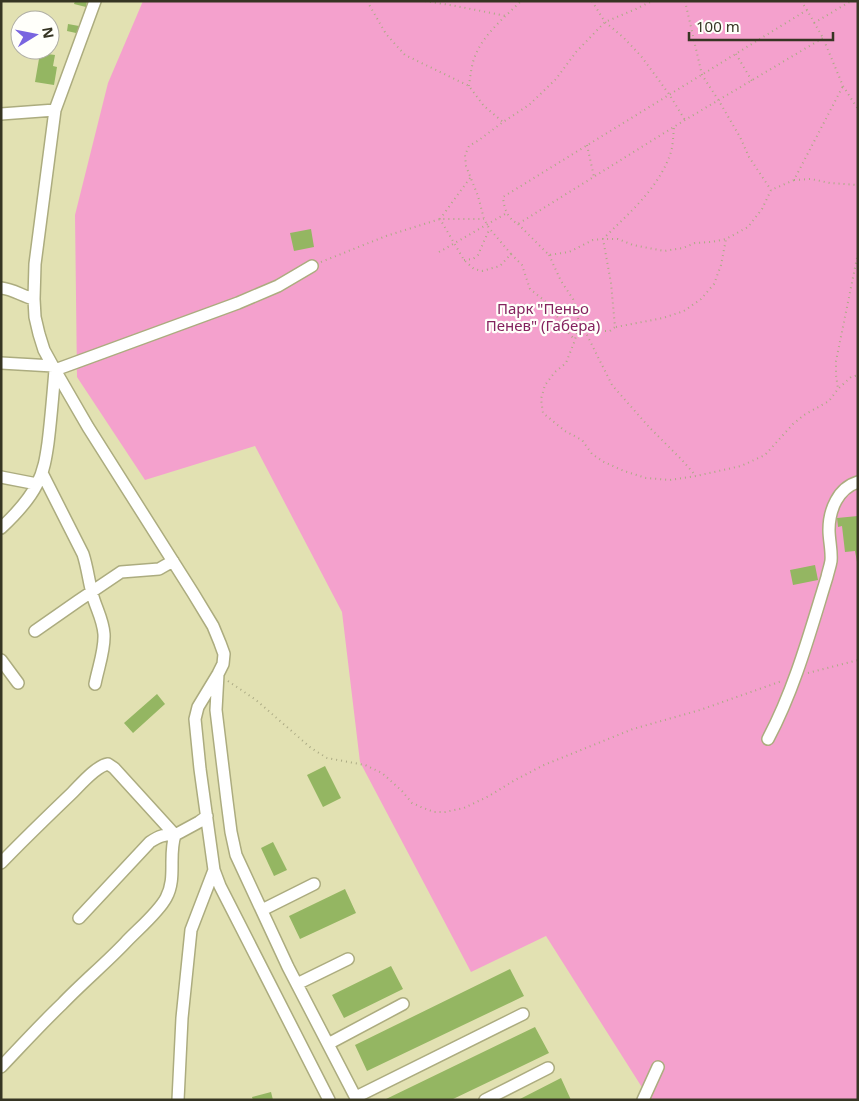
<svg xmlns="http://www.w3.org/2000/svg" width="859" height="1101" viewBox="0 0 859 1101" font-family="'Noto Sans',sans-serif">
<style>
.green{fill:#f4a1cd}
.building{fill:#94b662}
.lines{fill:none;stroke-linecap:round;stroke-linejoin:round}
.minor-casing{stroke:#acac7f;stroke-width:14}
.path{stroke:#abaa84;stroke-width:2;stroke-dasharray:1 4;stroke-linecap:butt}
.minor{stroke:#fff;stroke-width:11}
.labels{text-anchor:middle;stroke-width:4.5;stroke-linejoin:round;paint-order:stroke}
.park-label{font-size:15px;fill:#84225f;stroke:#fffffa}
</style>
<rect width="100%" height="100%" fill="#e2e1b2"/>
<path class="green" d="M143 1H858V1100H650L546 936 471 972 360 762 342 612 255 446 145 480 77 377 75 215 108 83Z"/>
<path class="building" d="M75 1H87L86 7 74 4Z
M68 24 79 26 78 32H76V33L67 31Z
M40 53 55 55 53 66 57 67 54 85 35 82Z
M311 229 314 247 294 251 290 233Z
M858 516V562H857L855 551 845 552 842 526 838 527 837 518Z
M815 565 818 580 793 585 790 570Z
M157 694 165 704 133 733 124 723Z
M325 766 341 798 323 807 307 775Z
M273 842 287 870 274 876 261 848Z
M345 889 356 913 300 939 289 916Z
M391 966 403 989 344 1018 332 995Z
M510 969 524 996 367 1071 355 1045Z
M535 1027 549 1053 451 1100H384Z
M561 1078 571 1100H518Z
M271 1092 273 1100H253L252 1097Z"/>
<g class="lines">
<defs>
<path id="minor" d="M95 1 55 110 35 264 34 299 35 317 39 334 44 350 55 370 88 427 193 593 213 626 220 643 224 654 223 664 218 674 198 707 195 719 200 769 214 870 220 886 329 1100
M1 114 55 110
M1 288C13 289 22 296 34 299
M1 363 53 366
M42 473 83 554C88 569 89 585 94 600 98 612 103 621 104 634 105 650 98 668 95 684
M1 477 37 484
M1 528C15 515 29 500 37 484 44 471 46 457 48 443 51 419 53 394 55 370L238 303 278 286 312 266
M35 631 78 601 121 572 159 569 173 561
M1 660 18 683
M218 674 216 710 227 801 231 832 236 855 288 967 357 1100
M768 739C795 688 810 632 827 577 828 572 830 567 831 561 832 551 829 540 829 530 829 510 838 488 858 482
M1 863C24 839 48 816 72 793 81 784 96 766 108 764L114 768 175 835C165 834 159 836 150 842L79 918
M262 910 314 884
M297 984 348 959
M328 1044 403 1004
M1 1067C21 1046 41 1024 62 1004 82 983 105 964 125 943 137 930 158 913 166 898 177 878 168 856 175 835L199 822 207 816
M356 1097 523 1014
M178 1100 182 1018 191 930 214 870
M485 1100 548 1068
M643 1100 658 1067"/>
</defs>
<use href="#minor" class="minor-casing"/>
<path class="path" d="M367 1 386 34 405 55 469 86 484 106 503 122
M425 1 456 6 506 16
M592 1 605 22 624 38 641 56 669 94 685 120
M685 1 702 75 719 101 740 137 749 157 771 190
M801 1 807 10 823 38 843 86 858 109
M807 10 503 197C504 208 507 218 518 224L685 120 823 38
M814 23 851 1
M736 54 752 81
M469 86C470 78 471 70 473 62 480 37 503 19 521 1
M587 145 594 177
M470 178 440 219 464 260 474 269 482 271 500 266 511 254 489 228 484 219 478 196 466 166 465 155 469 146 479 140 503 122 529 105 556 79 576 52 605 22 636 9 652 1
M794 180 811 179 830 183 858 185
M518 224 549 255 569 252 593 240 603 239H618L633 245 664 251 683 248 695 243 711 242 726 239 748 227 762 209 771 190 794 180 843 86
M439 252 507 213
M858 253 836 361V375L838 389 851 377 858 375
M511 254 522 265 530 289 551 306 564 328 575 340
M549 255 561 281 573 299 579 322 575 340 566 363 555 372 545 385 541 399 543 413 565 431 582 440 592 454 604 462 624 471 646 478 670 480 696 476 741 466 765 455 793 424 804 415 829 401 838 389
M464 260 473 259 478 255 489 230
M321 262 386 236 440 219H484
M579 322 585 331 612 385 649 427 682 460 696 476
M616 327 663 318 684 311 701 299 714 284 721 265 726 239
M585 331H610L615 327 611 283 603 239C628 214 657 190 670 155 673 147 673 137 674 128
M808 673 858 660
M228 681 256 700 311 748 327 758 365 765 382 773 402 791 412 803 421 807 434 812H445L464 808 489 796 515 780 544 765 633 729 700 710 782 681"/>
<use href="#minor" class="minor"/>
</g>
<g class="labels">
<g class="park-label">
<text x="543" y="314">Парк "Пеньо<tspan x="543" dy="17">Пенев" (Габера)</tspan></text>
</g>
</g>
<rect width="859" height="1101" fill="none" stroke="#363523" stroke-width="5"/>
<g transform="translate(35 35) rotate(80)"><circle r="24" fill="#fffffa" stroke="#afaea4"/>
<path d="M0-4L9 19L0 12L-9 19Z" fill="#7965e0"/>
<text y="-8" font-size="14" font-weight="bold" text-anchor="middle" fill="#363523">N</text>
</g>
<path d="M689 32v8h144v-8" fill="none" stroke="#363523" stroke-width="2.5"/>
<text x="696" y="32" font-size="15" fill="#363523" stroke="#fffffa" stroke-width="4" paint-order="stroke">100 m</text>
</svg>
